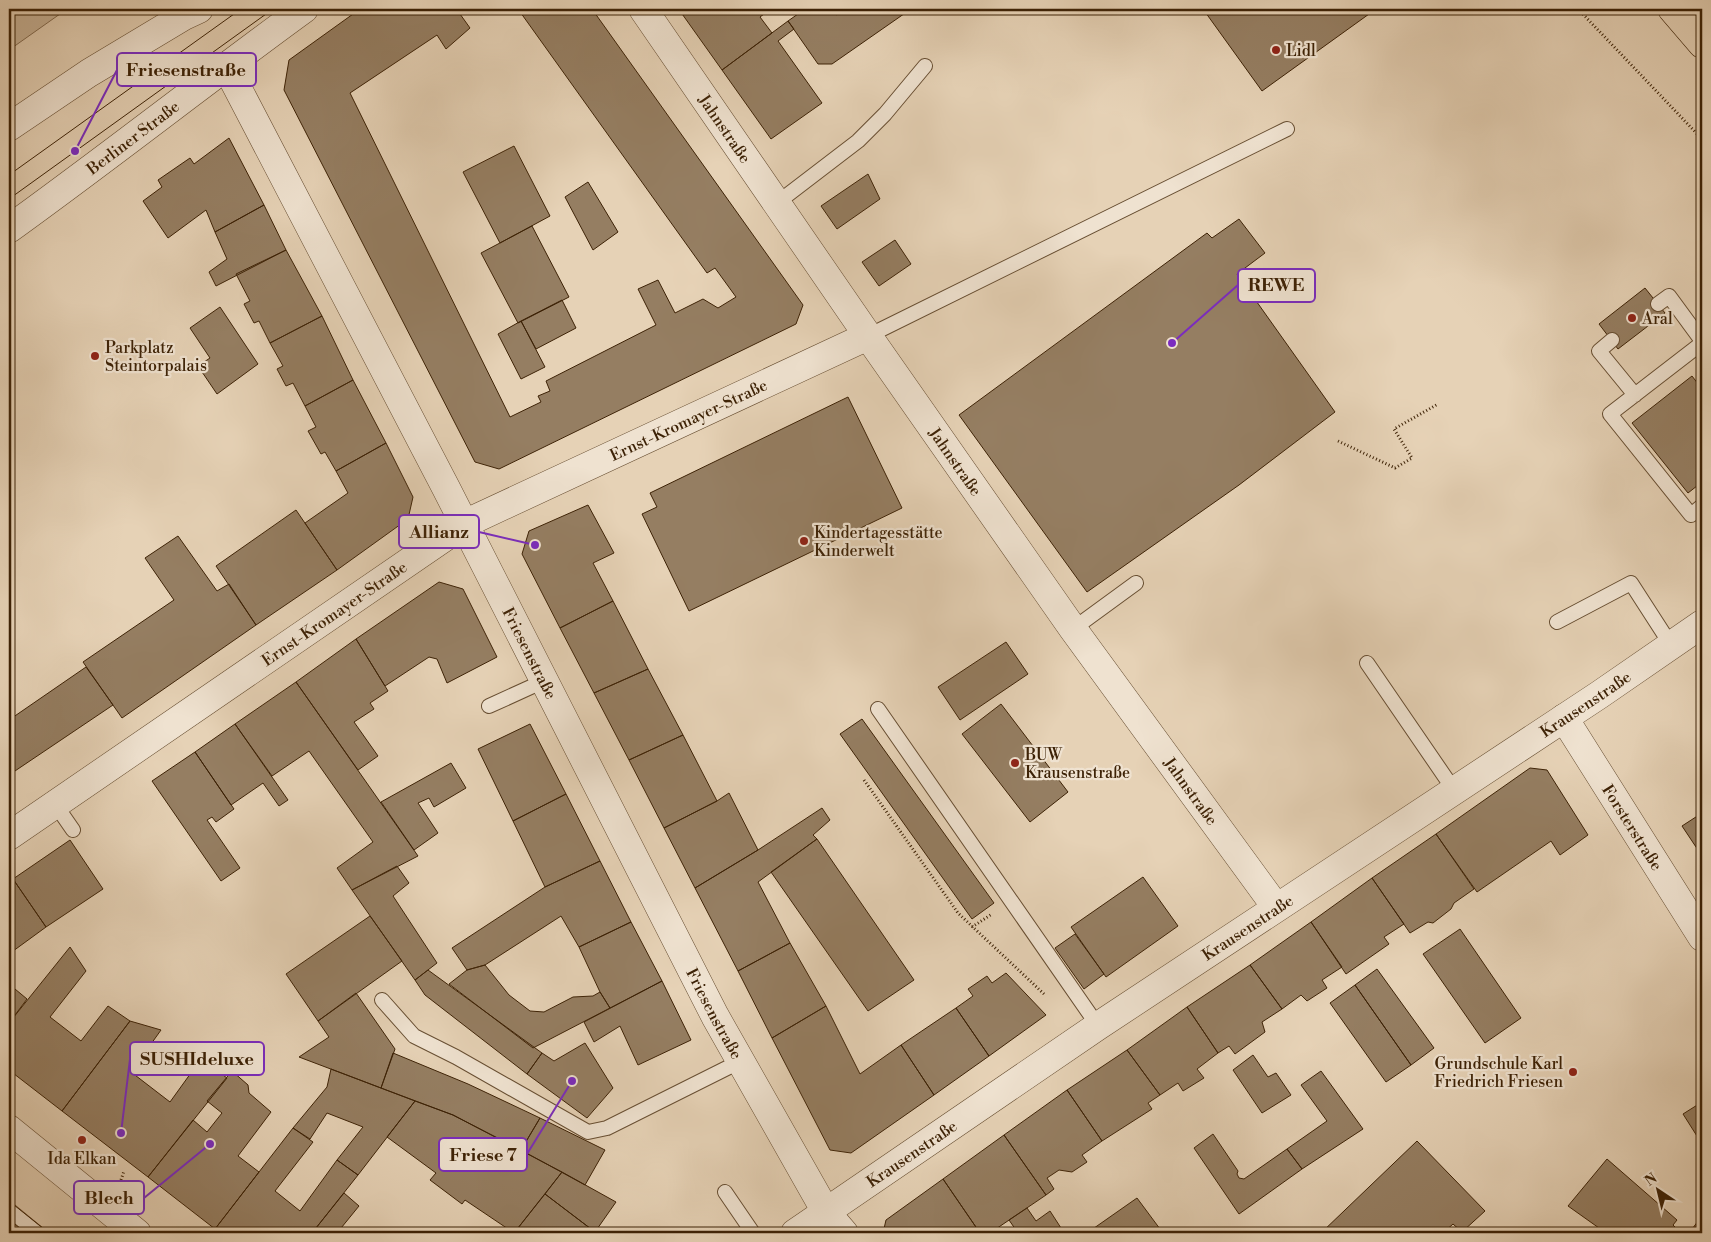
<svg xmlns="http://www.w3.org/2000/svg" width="1711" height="1242" viewBox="0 0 1711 1242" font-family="'Libre Bodoni',serif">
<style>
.green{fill:#c9b498;stroke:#836b4f}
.building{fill:#957e62;stroke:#3d2206}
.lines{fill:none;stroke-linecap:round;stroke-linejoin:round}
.service-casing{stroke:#674e32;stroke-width:16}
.minor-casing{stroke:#674e32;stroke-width:29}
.tertiary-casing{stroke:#674e32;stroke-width:29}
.primary-casing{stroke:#3d2206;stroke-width:29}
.path{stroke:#3d2206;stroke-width:3;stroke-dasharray:1 2.5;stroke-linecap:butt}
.service{stroke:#efe2d0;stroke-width:14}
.minor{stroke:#efe2d0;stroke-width:28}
.tertiary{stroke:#efe2d0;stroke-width:28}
.primary{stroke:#e6d2b6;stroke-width:28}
.tram{stroke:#3d2206;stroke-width:1}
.poi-dot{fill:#8f2418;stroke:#efe2d0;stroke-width:2}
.labels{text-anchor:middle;stroke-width:4.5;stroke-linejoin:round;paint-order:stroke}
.poi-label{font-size:16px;fill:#3d2206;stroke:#efe2d0;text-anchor:start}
.street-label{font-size:16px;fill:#3d2206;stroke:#efe2d0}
.leader{fill:none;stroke:#7b2cbf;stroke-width:2}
.callout-dot{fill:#7b2cbf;stroke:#efe2d0;stroke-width:2}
.callout{fill:#efe2d0;stroke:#7b2cbf;stroke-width:2}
.callout-label{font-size:18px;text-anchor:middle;font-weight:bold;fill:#3d2206}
</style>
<rect width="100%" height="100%" fill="#e6d2b6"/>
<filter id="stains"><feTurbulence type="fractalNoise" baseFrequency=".004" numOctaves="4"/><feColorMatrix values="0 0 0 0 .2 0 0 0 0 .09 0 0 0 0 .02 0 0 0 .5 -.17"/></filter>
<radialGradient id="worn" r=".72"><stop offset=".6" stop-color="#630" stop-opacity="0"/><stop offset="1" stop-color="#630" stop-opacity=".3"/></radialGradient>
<path class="green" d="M9 9H67L9 50Z"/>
<path class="building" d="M360 9H466L460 14 470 28 446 49 437 35 350 93 510 417 541 402 538 396 550 391 546 381 656 325 638 289 658 280 675 313 703 299 718 308 736 297 715 268 707 273 518 9H592L803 305 796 324 499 469 475 462 284 90 289 60Z
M684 9H761L764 14 760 17 772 33 722 70 680 11Z
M805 9H831L836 15 844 9H911L832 64H818L788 21Z
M1203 9H1376L1262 91Z
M788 21 794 29 778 41 822 103 771 139 722 70Z
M229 138 264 205 215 232 206 210 168 238 143 201 162 187 158 180 190 158 194 164Z
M514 146 550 216 500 243 463 172Z
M868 174 880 199 837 229 821 206Z
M588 182 618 232 593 250 565 197Z
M264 205 286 250 216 286 209 272 227 259 215 232Z
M1239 219 1265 253 1237 274 1335 412 1239 485 1087 592 959 415 1207 233 1212 238Z
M532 226 569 297 518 323 481 253Z
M895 240 911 264 879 286 862 262Z
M286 250 322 316 270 343 259 321 254 323 244 304 250 301 236 274Z
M1645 288 1665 313 1618 349 1599 324Z
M562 300 576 328 536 349 521 321Z
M220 307 258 364 217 394 198 366 210 358 190 328Z
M322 316 353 380 305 406 293 383 286 386 277 369 283 366 270 343Z
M521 321 545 367 521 379 498 334Z
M1692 376 1702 389V482L1688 493 1632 423Z
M353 380 386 443 336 471 325 452 321 454 308 431 316 427 305 406Z
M848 397 902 508 689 611 642 514 657 507 650 493Z
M386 443 413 497 408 519 337 570 305 523 348 493 336 471Z
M588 505 614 553 593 563 613 601 560 628 522 554 529 531Z
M296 510 337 570 256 625 216 566Z
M178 536 217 591 229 584 256 625 122 718 83 662 174 600 145 558Z
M439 582 463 589 497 657 447 683 437 659 429 657 385 686 356 639Z
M613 601 648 669 594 693 560 628Z
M356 639 388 691 370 703 374 709 354 722 378 756 358 770 296 682Z
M1006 642 1028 674 960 720 938 687Z
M86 667 113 705 9 775V720Z
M648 669 683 735 629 760 594 693Z
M296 682 418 856 352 890 337 868 373 842 309 751 272 776 235 724Z
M1001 704 1068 792 1030 822 962 734Z
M862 719 994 903 972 919 840 734Z
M235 724 288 800 279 806 263 783 231 805 195 752Z
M530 724 566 794 513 821 478 749Z
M683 735 717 801 664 828 629 760Z
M195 752 234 809 216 822 212 817 207 820 240 868 221 881 152 781Z
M451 763 466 788 434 807 429 798 418 803 438 833 414 850 381 802Z
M1530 768 1547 770 1588 835 1560 855 1551 841 1477 892 1436 834Z
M729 793 758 850 695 888 664 828 717 801Z
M566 794 600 861 545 887 513 821Z
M822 808 830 820 813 835 817 839 758 882 790 943 738 971 695 888 758 850Z
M1702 813V856L1682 826Z
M1436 834 1474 889 1454 903 1451 909 1433 923 1428 922 1410 933 1372 878Z
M817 839 914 980 868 1011 771 872Z
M70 840 103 889 46 927 13 879Z
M600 861 631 922 579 947 561 916 485 965 467 970 452 948 545 887Z
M397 866 409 883 393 896 437 963 415 980 352 890Z
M1143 877 1178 926 1106 977 1071 927Z
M1372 878 1404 924 1384 937 1389 944 1346 974 1311 922Z
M13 879 46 927 9 954V881Z
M370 916 402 961 318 1021 286 974Z
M631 922 662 981 610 1008 600 992 579 947Z
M1311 922 1342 967 1322 980 1327 988 1307 1001 1301 995 1282 1009 1250 965Z
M1460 929 1521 1018 1485 1043 1423 954Z
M1075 934 1104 974 1084 989 1055 948Z
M790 943 826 1006 772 1038 738 971Z
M70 947 86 971 50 1017 81 1041 108 1006 130 1021 62 1111 9 1070V1023Z
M485 965 509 995 530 1011 544 1012 573 997 593 996 600 992 610 1008 533 1048 449 984 467 970Z
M1250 965 1282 1009 1262 1022 1265 1032 1235 1054 1229 1046 1218 1053 1187 1007Z
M1377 969 1434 1048 1411 1065 1355 985Z
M428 970 542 1053 527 1074 425 995 415 980Z
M1006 973 1046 1015 989 1056 956 1008 973 996 968 989 987 976 992 983Z
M662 981 691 1040 638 1065 620 1026 594 1042 584 1022Z
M9 984 27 999 9 1023Z
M1355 985 1411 1065 1386 1082 1330 1003Z
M356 993 395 1049 381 1088 299 1057 329 1037 318 1021Z
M826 1006 860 1074 901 1045 934 1095 851 1153 830 1150 772 1038Z
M1187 1007 1218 1053 1197 1069 1204 1078 1183 1091 1178 1083 1160 1095 1127 1050Z
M956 1008 989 1056 934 1095 901 1045Z
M130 1021 161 1030 131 1072 170 1102 201 1059 227 1078 148 1177 62 1111Z
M585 1043 613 1088 587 1118 527 1074 542 1053 554 1061Z
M1127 1050 1160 1095 1148 1103 1152 1109 1102 1141 1067 1090Z
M393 1053 468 1084 540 1118 521 1150 453 1115 381 1088Z
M1253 1055 1268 1077 1276 1073 1291 1095 1262 1113 1233 1070Z
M331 1069 415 1101 358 1175 337 1160 363 1127 327 1113 310 1139 293 1128 327 1087Z
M232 1071 248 1085 249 1093 271 1112 238 1156 259 1172 215 1229 148 1177 193 1120 207 1132 222 1113 207 1101Z
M1321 1071 1363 1129 1302 1169 1287 1149 1327 1121 1301 1085Z
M1067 1090 1102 1141 1082 1155 1087 1162 1072 1172 1059 1170 1047 1178 1054 1189 1046 1195 1004 1135Z
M415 1101 453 1115 562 1172 514 1233 465 1200 462 1204 430 1180 436 1173 387 1137Z
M1702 1102V1144L1683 1114Z
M540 1118 605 1150 585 1185 521 1150Z
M293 1128 313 1142 275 1191 300 1211 337 1160 358 1175 312 1233H221L215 1229Z
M1213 1134 1238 1171 1237 1174 1239 1178 1244 1179 1287 1149 1302 1169 1239 1214 1194 1148Z
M1004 1135 1046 1195 990 1233H980L943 1179Z
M1417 1141 1485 1211 1462 1232 1453 1224 1443 1233H1321Z
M1607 1159 1677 1220 1673 1225 1681 1233H1606L1568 1206Z
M562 1172 616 1202 595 1232 545 1194Z
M943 1179 980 1233H883L886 1220Z
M344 1193 359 1206 337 1233H312Z
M545 1194 595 1232 597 1233H514Z
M1137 1198 1163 1233H1087Z
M1027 1208 1036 1221 1050 1211 1061 1228 1054 1233H1018L1009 1220Z
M1702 1216V1233H1698L1692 1229Z"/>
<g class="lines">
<defs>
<path id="service" d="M777 203 858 141 885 114 925 66
M1658 304 1669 296 1702 341
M868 336 1287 129
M1612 340 1599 351 1635 395
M1702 343 1610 414 1691 515 1702 506
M1557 622 1631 583 1671 645
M1073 629 1136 583
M1367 663 1454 790
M489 706 544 681
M878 709 1098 1026
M55 804 73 830
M382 1000 414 1036 456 1057 588 1132 607 1128 741 1061
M725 1192 753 1233
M9 1210 37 1233"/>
<g id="minor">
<path id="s1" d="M643 9 868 336 1073 629 1276 907"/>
<path id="s2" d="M226 66 446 488 715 1016 826 1212 844 1233"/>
<path id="s3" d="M1564 718 1702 937"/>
<path id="s4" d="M9 836 464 524 868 336"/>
<path id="s5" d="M795 1233 1098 1026 1599 695 1702 624"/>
</g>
<g id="tertiary">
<path d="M9 127 89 73 184 16 199 9"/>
<path id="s6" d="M9 229C109 157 205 81 304 9"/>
<path d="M9 1129 137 1233"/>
</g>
<path id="primary" d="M1672 9 1702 44"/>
</defs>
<use href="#service" class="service-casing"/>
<use href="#minor" class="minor-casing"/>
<use href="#tertiary" class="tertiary-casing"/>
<use href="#primary" class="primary-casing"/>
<path class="path" d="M1578 9 1702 139
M1338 441 1395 468 1412 458 1394 429 1438 404
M864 780 958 913 1044 994
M972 927 992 914
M121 1180 124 1171"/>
<use href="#service" class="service"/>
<use href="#minor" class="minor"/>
<use href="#tertiary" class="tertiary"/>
<use href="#primary" class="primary"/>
<path class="tram" d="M9 175 241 9
M9 199 273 9
M9 1201 49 1233
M9 1219 26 1233"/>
</g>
<g class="poi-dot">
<circle cx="1276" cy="50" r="5"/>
<circle cx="1632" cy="318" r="5"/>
<circle cx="95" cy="356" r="5"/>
<circle cx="804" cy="541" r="5"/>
<circle cx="1015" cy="763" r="5"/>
<circle cx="1573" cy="1072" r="5"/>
<circle cx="82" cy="1140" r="5"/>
</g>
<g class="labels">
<g class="poi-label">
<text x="1286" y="56">Lidl</text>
<text x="1642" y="324">Aral</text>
<text x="105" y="353">Parkplatz<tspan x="105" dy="18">Steintorpalais</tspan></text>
<text x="814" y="538">Kindertagesstätte<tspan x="814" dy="18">Kinderwelt</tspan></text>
<text x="1025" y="760">BUW<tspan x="1025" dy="18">Krausenstraße</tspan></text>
<text x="1563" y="1069" text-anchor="end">Grundschule Karl<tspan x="1563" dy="18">Friedrich Friesen</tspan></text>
<text x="82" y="1164" text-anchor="middle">Ida Elkan</text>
</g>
<g class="street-label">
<text dy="6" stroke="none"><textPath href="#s1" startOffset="145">Jahnstraße</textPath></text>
<text dy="6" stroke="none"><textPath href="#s6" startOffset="154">Berliner Straße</textPath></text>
<text dy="6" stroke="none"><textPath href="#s4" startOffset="799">Ernst-Kromayer-Straße</textPath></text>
<text dy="6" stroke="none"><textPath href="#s1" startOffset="550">Jahnstraße</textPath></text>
<text dy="6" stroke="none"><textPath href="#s4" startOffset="394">Ernst-Kromayer-Straße</textPath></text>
<text dy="6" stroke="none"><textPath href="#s2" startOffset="661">Friesenstraße</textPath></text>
<text dy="6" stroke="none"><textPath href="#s5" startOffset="951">Krausenstraße</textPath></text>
<text dy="6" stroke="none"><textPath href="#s1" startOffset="955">Jahnstraße</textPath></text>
<text dy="6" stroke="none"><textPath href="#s3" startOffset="129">Forsterstraße</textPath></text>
<text dy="6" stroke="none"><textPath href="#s5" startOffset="546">Krausenstraße</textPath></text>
<text dy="6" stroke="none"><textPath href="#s2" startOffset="1066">Friesenstraße</textPath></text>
<text dy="6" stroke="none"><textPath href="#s5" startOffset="141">Krausenstraße</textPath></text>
</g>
</g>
<path class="leader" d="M75 151L117 70M1172 343L1238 285M535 545L479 532M121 1133L130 1059M572 1081L527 1154M210 1144L144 1198"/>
<g class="callout-dot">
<circle cx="75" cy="151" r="5"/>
<circle cx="1172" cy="343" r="5"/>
<circle cx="535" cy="545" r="5"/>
<circle cx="121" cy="1133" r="5"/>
<circle cx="572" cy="1081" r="5"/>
<circle cx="210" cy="1144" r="5"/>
</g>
<g class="callout">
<rect x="117" y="53" width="139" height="33" rx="5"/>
<rect x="1238" y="269" width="77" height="33" rx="5"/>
<rect x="399" y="515" width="80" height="33" rx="5"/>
<rect x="130" y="1042" width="134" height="33" rx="5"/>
<rect x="439" y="1138" width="88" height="33" rx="5"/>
<rect x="74" y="1181" width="70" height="33" rx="5"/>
</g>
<g class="callout-label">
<text x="186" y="76">Friesenstraße</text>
<text x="1276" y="291">REWE</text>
<text x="439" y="538">Allianz</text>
<text x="197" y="1065">SUSHIdeluxe</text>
<text x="483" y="1161">Friese 7</text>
<text x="109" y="1204">Blech</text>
</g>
<rect width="1711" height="1242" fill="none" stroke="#e6d2b6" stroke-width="30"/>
<rect x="10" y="10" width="1691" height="1222" fill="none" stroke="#3d2206" stroke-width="2.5"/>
<rect x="15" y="15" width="1681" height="1212" fill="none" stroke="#3d2206"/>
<g transform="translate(1658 1190) rotate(325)" stroke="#efe2d0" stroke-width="4" paint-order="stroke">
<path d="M0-4L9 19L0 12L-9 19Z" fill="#3d2206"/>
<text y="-8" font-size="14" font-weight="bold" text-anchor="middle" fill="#3d2206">N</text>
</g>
<rect width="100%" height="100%" filter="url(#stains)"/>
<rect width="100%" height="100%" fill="url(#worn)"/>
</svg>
